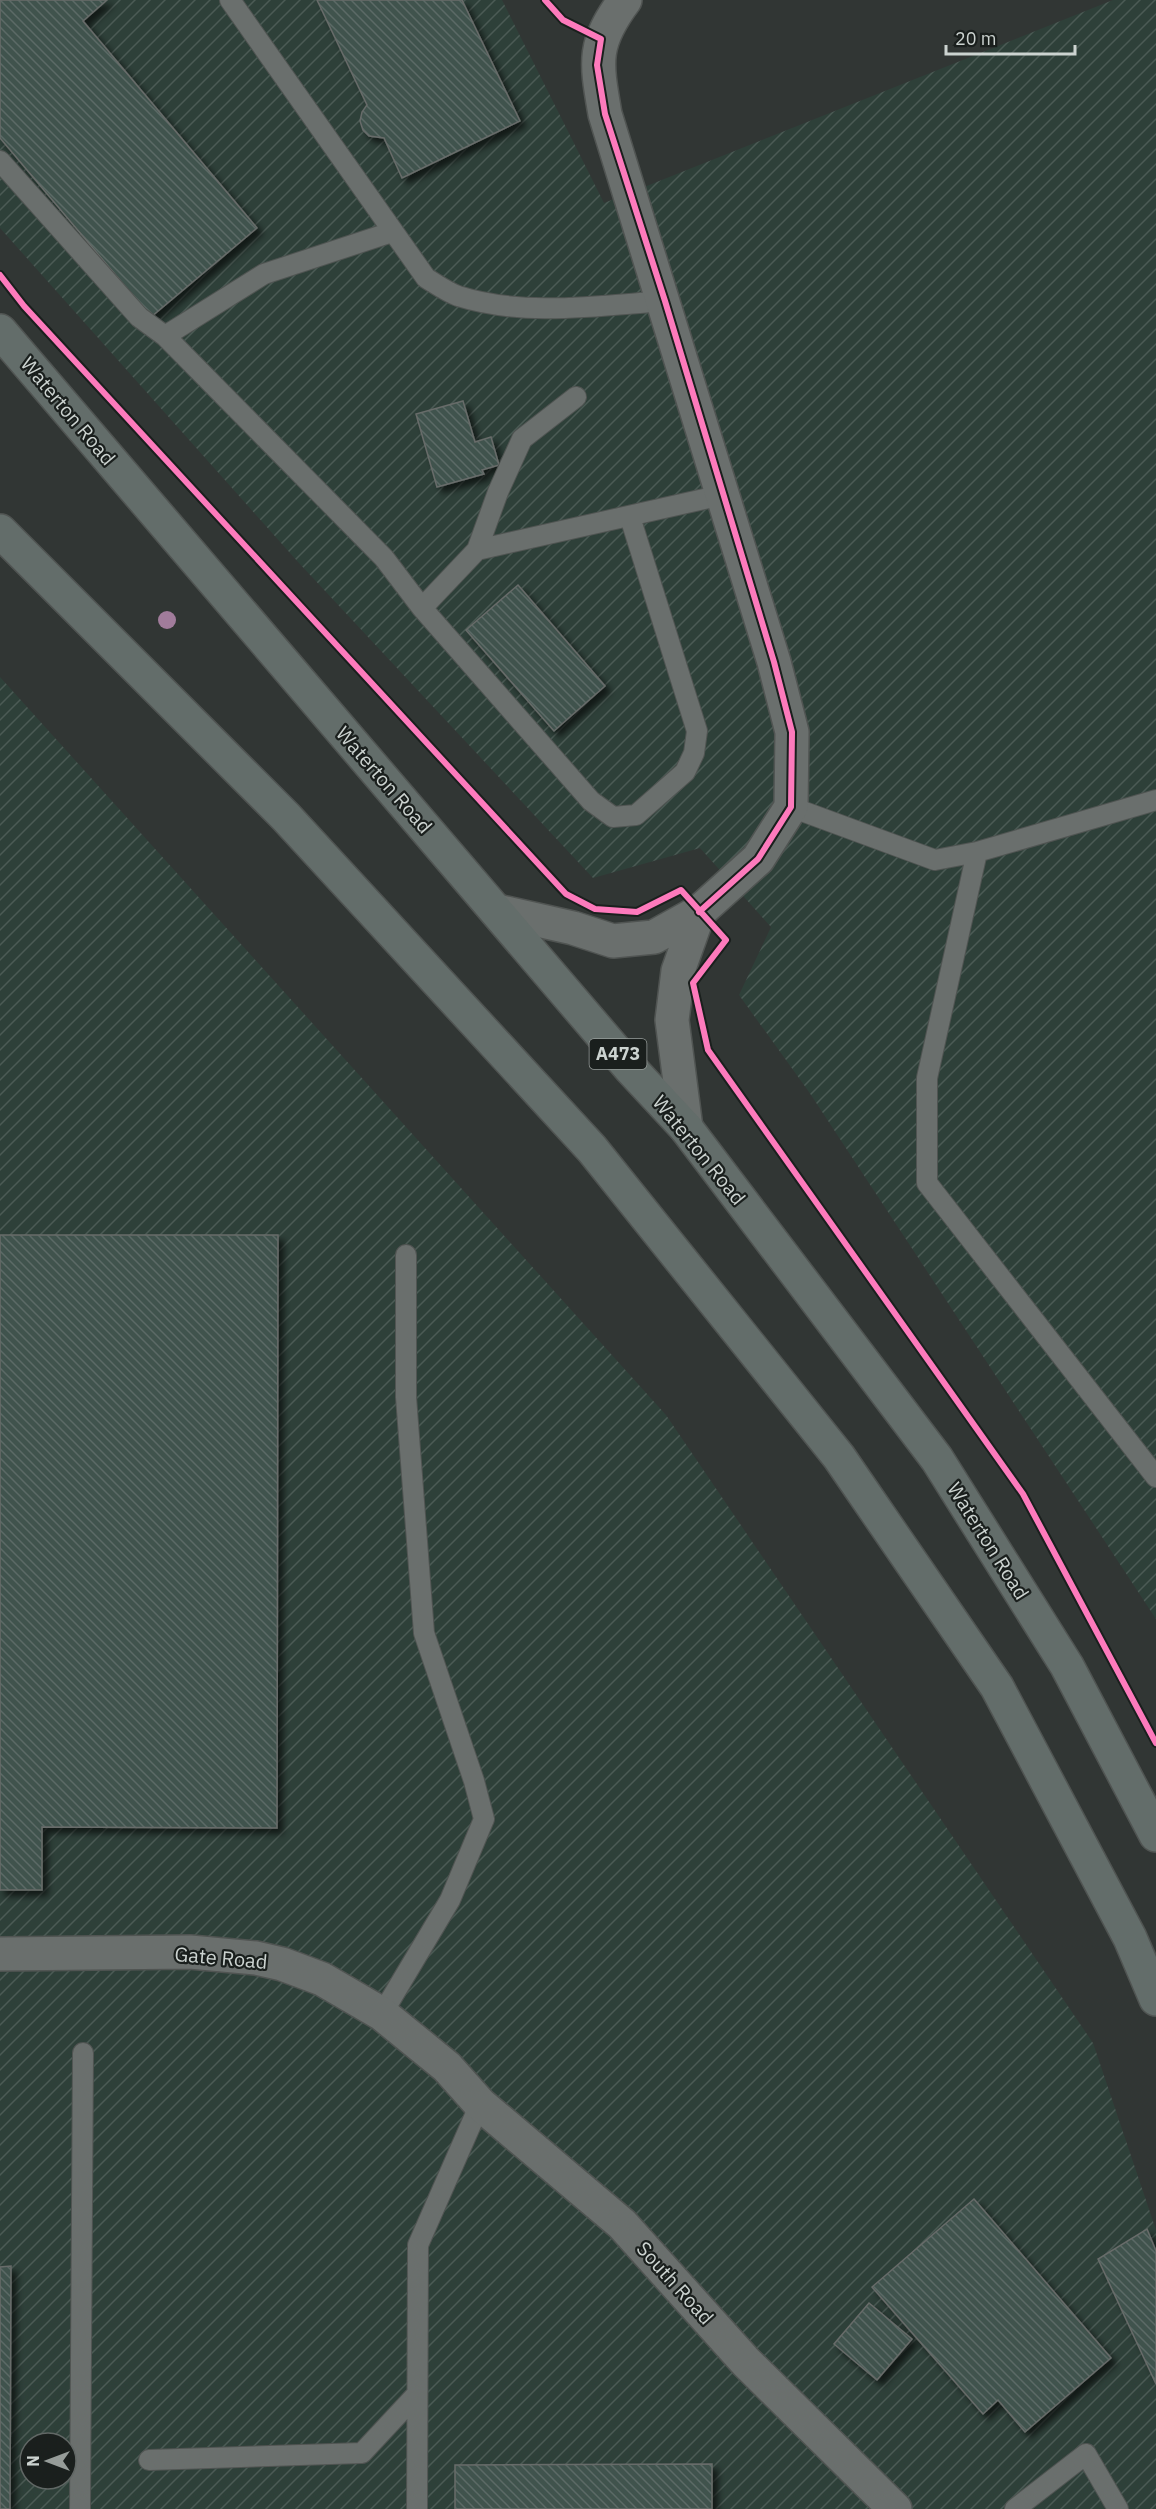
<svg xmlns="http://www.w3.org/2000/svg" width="1156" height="2509" viewBox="0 0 1156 2509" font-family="'IBM Plex Sans',sans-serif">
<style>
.industrial{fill:url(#industrial-furrows);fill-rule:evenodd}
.building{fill:url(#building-back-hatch);stroke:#686c6a;stroke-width:1.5;filter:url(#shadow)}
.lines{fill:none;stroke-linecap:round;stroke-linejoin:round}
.service-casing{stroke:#505452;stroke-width:22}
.minor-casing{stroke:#505452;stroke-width:36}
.primary-casing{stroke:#505452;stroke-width:36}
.service{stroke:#6a6f6d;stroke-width:20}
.minor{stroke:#6a6f6d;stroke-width:33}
.primary{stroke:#636d6a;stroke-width:33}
.cycleway-casing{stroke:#1a1f1d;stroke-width:10}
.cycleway{stroke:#fd7abc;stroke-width:6}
.tree{fill:#a17c9b}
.labels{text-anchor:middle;stroke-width:4.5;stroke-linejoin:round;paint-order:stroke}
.shield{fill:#1a1f1d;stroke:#979d9a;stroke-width:1.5}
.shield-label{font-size:18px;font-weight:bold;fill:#ccd3d0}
.street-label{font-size:20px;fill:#ccd3d0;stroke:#1a1f1d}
</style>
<defs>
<pattern id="industrial-furrows" width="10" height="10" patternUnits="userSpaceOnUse" patternTransform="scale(1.5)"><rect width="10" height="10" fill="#2e4039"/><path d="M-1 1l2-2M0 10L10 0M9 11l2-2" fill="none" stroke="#4b5b55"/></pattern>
<pattern id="building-back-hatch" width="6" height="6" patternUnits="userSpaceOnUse" patternTransform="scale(1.5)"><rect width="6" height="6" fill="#41524d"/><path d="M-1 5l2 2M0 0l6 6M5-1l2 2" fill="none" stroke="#5b6a66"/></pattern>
<filter id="shadow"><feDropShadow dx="5.5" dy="5.5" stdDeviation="3" flood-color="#0009"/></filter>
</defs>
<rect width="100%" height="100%" fill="#313634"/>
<path class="industrial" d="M0 0H502L604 203 1113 0H1156V1619L809 1092 739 995 771 927 700 848 593 878 298 562 0 228Z
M0 677 666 1415 1093 2043 1156 2230V2509H0ZM30 2443H66V2479H30Z"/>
<path class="building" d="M0 0H107L83 21 257 228 151 317 0 138Z
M317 0H462L520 121 402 178 384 138 369 136 363 130 360 121 362 112 367 105Z
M463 401 475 442 491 437 499 465 482 470 484 474 437 487 416 414Z
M518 585 605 686 554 731 466 630Z
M0 1235H278L277 1828 42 1827V1890H0Z
M974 2199 1111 2358 1025 2432 998 2400 983 2414 872 2287Z
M1147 2229 1156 2251V2384L1098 2259Z
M11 2266 10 2509H0V2267Z
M869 2303 912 2339 877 2380 834 2344Z
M712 2464V2509H455V2465Z"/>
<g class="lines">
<defs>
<path id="service" d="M230 0 426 278C436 284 447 292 458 296 525 317 596 306 665 301
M0 161 139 317 165 336
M392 232 264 274 165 336 384 558 422 608
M630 517 697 731 694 753 685 772 636 815 613 817 591 801 422 608 477 550 722 495
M477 550 498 492 522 439 576 397
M791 807 935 860 977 852 1156 800
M977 852 927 1078V1183L1156 1477
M382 2014 450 1900 484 1819 474 1781 424 1633 406 1397V1255
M149 2460 362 2453 417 2394
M80 2509 83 2053
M417 2509 418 2245 480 2104
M1015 2509 1086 2454 1118 2509"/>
<path id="minor" d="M497 911 573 928 613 941 654 937 699 912 758 859 791 807 792 732 774 662 605 114C596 62 592 44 625 0
M686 1128 672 1020 678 971 699 912
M0 1954 190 1952 256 1958 282 1964 322 1979 382 2014 447 2067 480 2104 622 2224 746 2362 895 2509"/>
<path id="primary" d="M0 331 631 1069 686 1128 937 1459 1067 1666 1156 1835
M0 531 286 817 592 1149 839 1457 997 1687 1130 1938 1156 1999"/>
</defs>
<use href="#service" class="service-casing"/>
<use href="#minor" class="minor-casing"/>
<use href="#primary" class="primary-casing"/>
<use href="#service" class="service"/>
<use href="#minor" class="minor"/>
<use href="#primary" class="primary"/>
<defs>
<path id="cycleway" d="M545 0 563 20 601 39 597 65 605 114 665 301 774 662 792 732 791 807 758 859 699 912
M0 275 24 306 566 894 595 909 637 912 681 890 726 940 693 983 708 1050 1023 1494 1156 1743"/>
</defs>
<use href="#cycleway" class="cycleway-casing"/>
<use href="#cycleway" class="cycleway"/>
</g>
<circle class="tree" cx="167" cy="620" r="9"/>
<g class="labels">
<rect class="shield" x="589.5" y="1039" width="57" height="30" rx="4.5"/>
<g class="shield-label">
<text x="618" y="1060">A473</text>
</g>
<g class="street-label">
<text transform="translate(68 411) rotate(50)" y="7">Waterton Road</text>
<text transform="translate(384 780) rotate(49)" y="7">Waterton Road</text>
<text transform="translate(699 1150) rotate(51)" y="7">Waterton Road</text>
<text transform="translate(988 1541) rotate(58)" y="7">Waterton Road</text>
<text transform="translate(221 1958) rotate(5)" y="7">Gate Road</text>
<text transform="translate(675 2283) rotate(48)" y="7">South Road</text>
</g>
</g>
<g transform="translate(48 2461) rotate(270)"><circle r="28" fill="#1a1f1d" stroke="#616765" stroke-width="1.5"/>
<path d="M0-4.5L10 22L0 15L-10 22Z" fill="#969c99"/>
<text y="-9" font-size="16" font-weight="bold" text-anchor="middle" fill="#ccd3d0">N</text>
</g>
<path d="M946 45v9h129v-9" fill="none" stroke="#ccd3d0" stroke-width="3"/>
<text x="955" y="45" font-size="18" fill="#ccd3d0" stroke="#1a1f1d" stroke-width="4.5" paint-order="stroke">20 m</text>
</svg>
